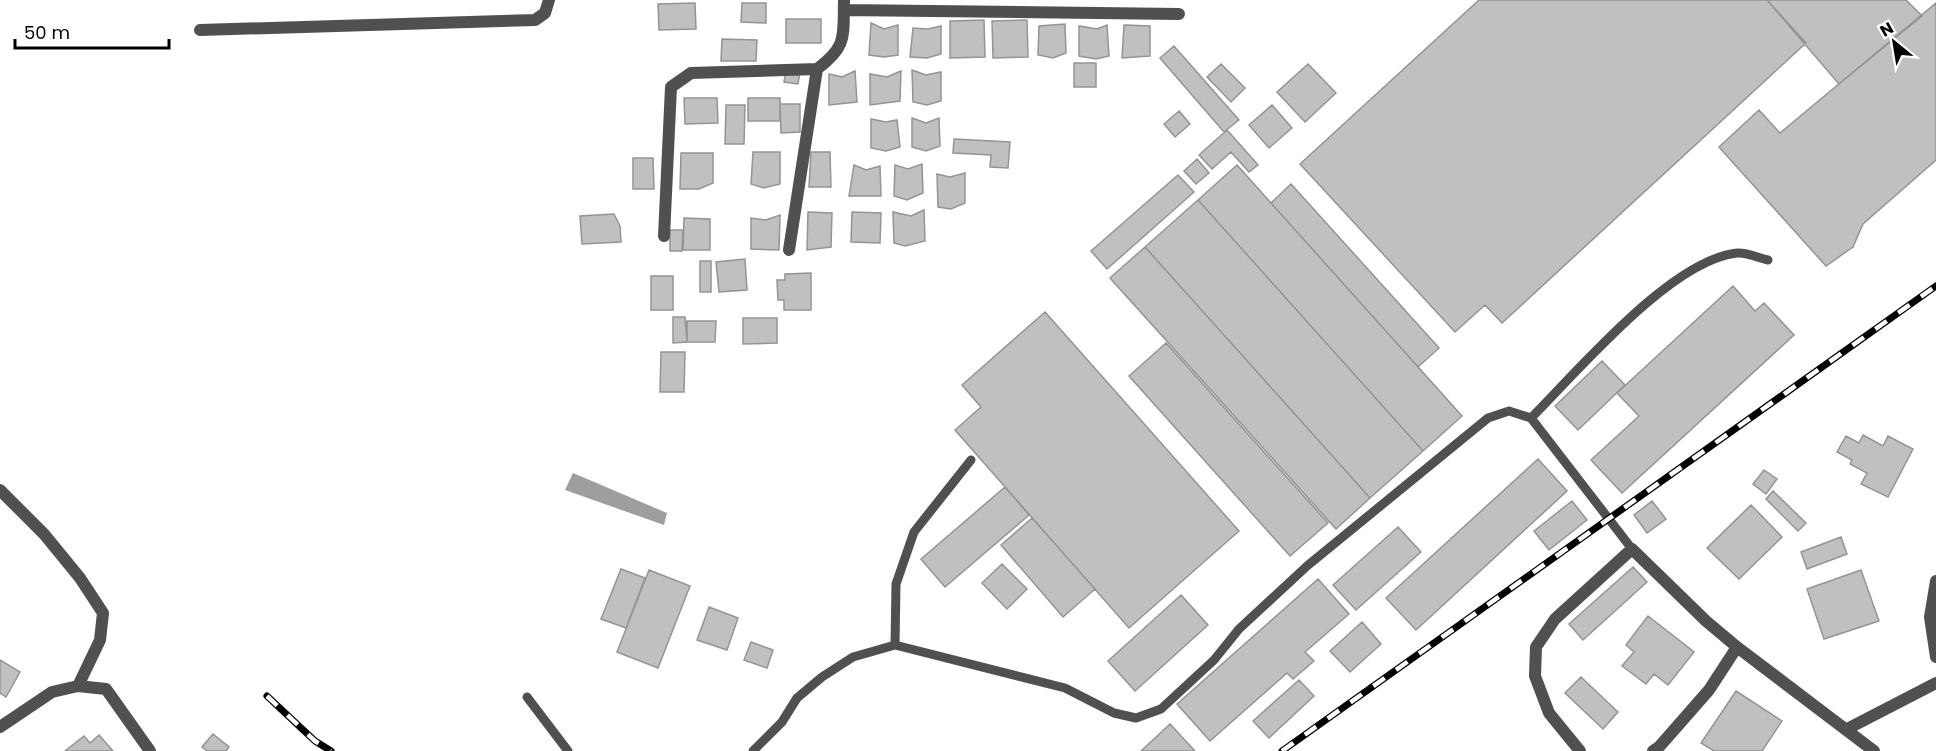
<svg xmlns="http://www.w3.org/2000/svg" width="1936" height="751" viewBox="0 0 1936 751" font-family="Poppins,sans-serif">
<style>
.water{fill:#9e9e9e}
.building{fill:#c0c0c0;stroke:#949494;stroke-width:1.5}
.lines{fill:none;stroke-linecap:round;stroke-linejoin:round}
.service{stroke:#505050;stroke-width:9}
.minor{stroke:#505050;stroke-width:12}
.rail-casing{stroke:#000;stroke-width:7}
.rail{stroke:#fff;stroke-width:4.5;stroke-dasharray:14;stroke-linecap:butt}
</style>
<rect width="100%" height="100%" fill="#fff"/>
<path class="water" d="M573 473 667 513 664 525 565 490Z"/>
<path class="building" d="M1479 0H1767L1806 43 1502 323 1485 305 1455 332 1300 164Z
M1767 0H1906L1922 16 1839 84Z
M695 3 696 29 659 30 658 4Z
M742 3H766V23L741 22Z
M1936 3V160L1863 224 1853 247 1826 266 1719 147 1759 110 1780 133Z
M786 19H821V43H786Z
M984 20 985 57 950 58V21Z
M1027 20 1028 57 993 58 992 21Z
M871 23 884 29 898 25V55L884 57 869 55Z
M1065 24 1066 53 1053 58 1038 55 1039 26Z
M1107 25 1109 56 1096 59 1079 56V26L1097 29Z
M1124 25 1150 26V56L1122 58Z
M941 26V54L927 58 910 57 913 28 928 29Z
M722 39 757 40 756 61H721Z
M1174 46 1239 120 1224 132 1160 58Z
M1074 63H1096V87H1074Z
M1221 64 1245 88 1231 102 1207 77Z
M1308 64 1336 93 1305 122 1277 92Z
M786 70 800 72 798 84 784 82Z
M912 70 926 75 941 72V101L927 105 913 102Z
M855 71 857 102 829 105V74L842 77Z
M901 71 900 101 870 105V74L887 77Z
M684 98H717L718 123 685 124Z
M748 98H780V121H748Z
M780 104H800V132L781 133Z
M726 105H745L744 144H725Z
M1272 105 1292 128 1269 148 1249 125Z
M1179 111 1190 124 1175 137 1164 124Z
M912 118 926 123 939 118 940 146 926 151 912 147Z
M871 119 886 122 897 120 900 147 886 151 871 148Z
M1227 130 1258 165 1249 172 1231 152 1212 169 1199 155Z
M954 139 1010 142 1008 168 990 167 991 155 953 153Z
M753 152H780V184L764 188 751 184Z
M811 152H830L831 187H809Z
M681 153H713V183L699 189H680Z
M633 158H653L654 189H633Z
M1197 159 1209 173 1196 184 1184 171Z
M922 164 923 193 907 200 894 196 895 165 908 169Z
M854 165 866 170 880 166 881 196H849Z
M1237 165 1462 416 1423 451 1198 200Z
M965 173V203L951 209 938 207 937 174 950 177Z
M1178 175 1194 192 1107 269 1091 251Z
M1291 184 1439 348 1418 367 1271 203Z
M1198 200 1423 451 1370 498 1145 247Z
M924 210 925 241 905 246 894 243 893 212 911 216Z
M808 212 832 213 831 247 807 250Z
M852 212 881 213 880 243 851 242Z
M614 214 620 226 621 242 582 244 580 216Z
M780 215 779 250 751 249V218L766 220Z
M684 218 710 219V250H683Z
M670 230H683L682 251H670Z
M1145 247 1370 498 1336 529 1110 278Z
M745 259 747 290 719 292 716 262Z
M700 261H711V292H700Z
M811 273V310H784V300H778L777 280H785V274Z
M651 276H673V310H651Z
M1733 286 1755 311 1764 303 1794 335 1622 493 1591 460 1639 416 1617 393Z
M1045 312 1239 531 1129 628 955 430 981 407 962 385Z
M673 317H685L687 342 673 343Z
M743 318H777V343L743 344Z
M687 321H716L715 342H687Z
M1166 343 1328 523 1290 556 1129 376Z
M661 352H685L684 392H660Z
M1602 361 1625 385 1578 430 1555 406Z
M1863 435 1883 446 1888 436 1913 449 1888 497 1861 484 1867 473 1850 464 1852 460 1837 452 1846 436 1859 443Z
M1538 459 1567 491 1416 630 1386 598Z
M1764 470 1777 479 1766 494 1753 484Z
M1005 487 1029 515 945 587 921 559Z
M1773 491 1806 523 1798 531 1766 499Z
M1572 501 1587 520 1549 550 1534 531Z
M1652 501 1666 519 1647 533 1634 515Z
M1751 505 1782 537 1739 579 1707 548Z
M1032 518 1095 589 1063 617 1001 545Z
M1398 527 1421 552 1356 610 1333 585Z
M1841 537 1847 554 1807 569 1801 552Z
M1002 564 1027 589 1007 609 982 583Z
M1633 567 1647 582 1583 640 1569 624Z
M621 569 645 578 626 628 601 619Z
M649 570 690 586 658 668 617 652Z
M1861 570 1879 621 1824 639 1807 589Z
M1318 579 1349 614 1305 652 1314 661 1293 679 1287 673 1210 741 1177 704Z
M1181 595 1208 625 1135 691 1108 661Z
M709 607 738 618 727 650 697 640Z
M1648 616 1694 652 1668 685 1654 674 1646 684 1622 666 1634 652 1626 645Z
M1362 622 1381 644 1350 672 1330 651Z
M751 642 773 650 767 668 744 660Z
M0 660 20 672 6 697 0 693Z
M1581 677 1618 712 1603 729 1565 693Z
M1299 680 1314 696 1269 738 1253 721Z
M1736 691 1782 721 1762 751H1714L1701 743Z
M1170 724 1195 751H1141Z
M213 734 229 747 226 751H207L202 747Z
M99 735 113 751H65L84 736 90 743Z"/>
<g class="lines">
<path class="service" d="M1531 418C1578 371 1671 260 1737 253 1746 252 1759 258 1768 260
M895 645 896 584 914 532 971 460
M527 697 568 751
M753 751 782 722 797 698 822 677 853 657 895 645 1065 688 1114 713 1136 718 1161 709 1214 660 1239 629 1307 566 1488 418 1509 411 1531 418 1632 549"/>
<path class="minor" d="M844 10 1179 14
M200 30 535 20 545 13 549 0
M664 236 671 87 691 73 817 69C848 46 843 36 844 0
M789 250 817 69
M0 490 44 534 80 578 103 613 100 640 78 686
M1936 581 1930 617 1936 657
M0 727 52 692 78 686 106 689 150 751
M1847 729 1936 683
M1580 751 1549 713 1535 676 1536 647 1555 619 1632 549 1706 621 1737 647 1874 751
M1653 751 1659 747 1709 690 1737 647"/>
<defs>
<path id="rail" d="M267 696 315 741 331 751
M1282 751 1936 286"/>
</defs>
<use href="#rail" class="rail-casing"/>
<use href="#rail" class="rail"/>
</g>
<g transform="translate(1894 42) rotate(330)" stroke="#ffffff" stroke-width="4.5" paint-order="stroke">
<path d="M0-4.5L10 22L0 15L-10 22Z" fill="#000000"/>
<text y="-9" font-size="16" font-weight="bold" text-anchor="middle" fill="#000000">N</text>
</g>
<path d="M15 39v9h154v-9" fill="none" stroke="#000000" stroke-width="3"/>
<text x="24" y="39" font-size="18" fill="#000000" stroke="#ffffff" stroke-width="4.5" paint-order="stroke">50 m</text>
</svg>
